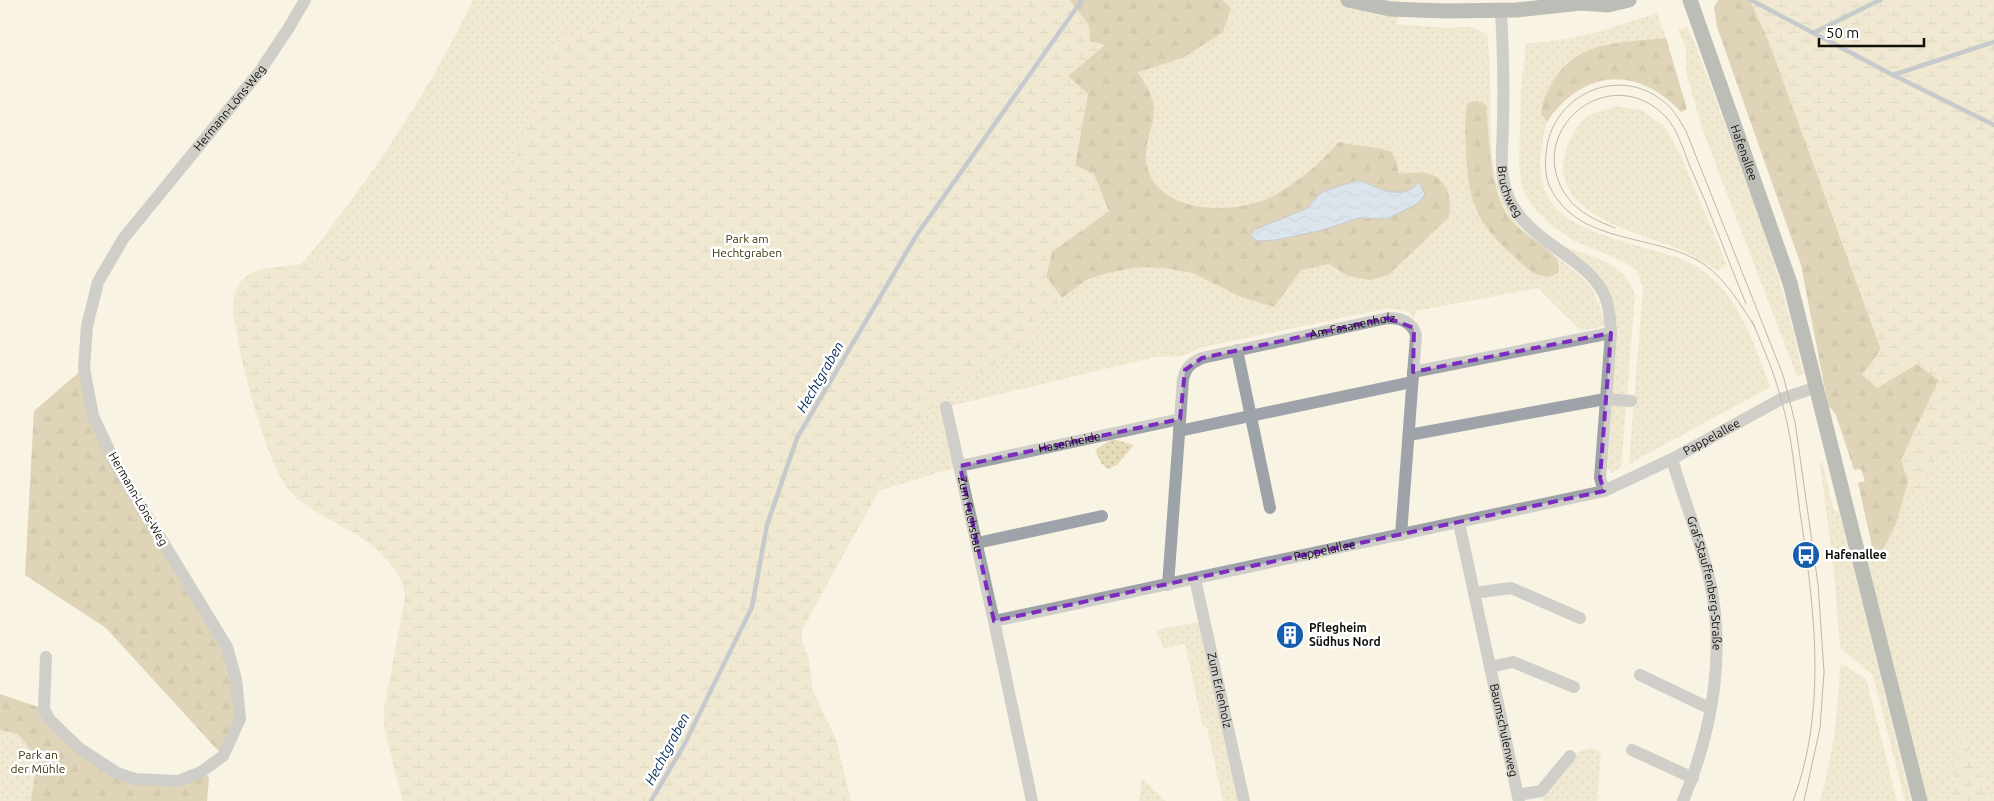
<svg xmlns="http://www.w3.org/2000/svg" width="1994" height="801" viewBox="0 0 1994 801" font-family="Ubuntu,sans-serif">
<style>
.green{fill:url(#green-dots)}
.forest{fill:url(#forest-firs)}
.wetland{fill:url(#wetland-marsh)}
.water{fill:url(#water-waves);stroke:#899ab0}
.lines{fill:none;stroke-linecap:round;stroke-linejoin:round}
.stream{stroke:#899ab0;stroke-width:4.5}
.street{stroke:#9ea3a9;stroke-width:12}
.secondary{stroke:#767c84;stroke-width:15}
.tram{stroke:#726f65;stroke-width:1}
.marked{fill:none;stroke:#7b2cbf;stroke-width:4;stroke-dasharray:10 6;stroke-linejoin:round}
.labels{text-anchor:middle;stroke-width:5;stroke-linejoin:round;paint-order:stroke}
.street-label{font-size:12px;fill:#110f0a;stroke:#fff}
.park-label{font-size:12px;fill:#40340c;stroke:#fff}
.poi-label{font-size:12px;font-weight:bold;fill:#110f0a;stroke:#fff;text-anchor:start}
.water-label{font-size:14px;font-style:italic;fill:#002a59;stroke:#fff}
</style>
<defs>
<pattern id="green-dots" width="8" height="8" patternUnits="userSpaceOnUse" patternTransform="scale(1.25)"><rect width="8" height="8" fill="#e6dbb9"/><path d="M2 2h.1M6 6h.1" fill="none" stroke="#c4bb9e" stroke-width="1.8" stroke-linecap="round"/></pattern>
<pattern id="forest-firs" width="22" height="20" patternUnits="userSpaceOnUse" patternTransform="scale(1.25)"><rect width="22" height="20" fill="#c0b080"/><path d="M5 1l3.5 6h-7zM16 11l3.5 6h-7z" fill="#a4966d"/></pattern>
<pattern id="wetland-marsh" width="20" height="14" patternUnits="userSpaceOnUse" patternTransform="scale(1.25)"><rect width="20" height="14" fill="#e6dbb9"/><path d="M1 5h8M5 5V1M11 12h8M15 12V8" fill="none" stroke="#c4bb9e"/></pattern>
<pattern id="water-waves" width="16" height="10" patternUnits="userSpaceOnUse" patternTransform="scale(1.25)"><rect width="16" height="10" fill="#bcd6f7"/><path d="M0 5q4-4 8 0t8 0" fill="none" stroke="#a1b6d2"/></pattern>
</defs>
<rect width="100%" height="100%" fill="#f8f3e3"/>
<path class="green" d="M473 0H1399L1397 24 1446 28 1472 27 1487 35C1495 86 1483 152 1502 198 1515 229 1543 246 1568 266 1577 273 1586 280 1592 290 1599 301 1602 313 1605 326L1581 331 1538 288 1416 311 1414 318 1409 312 1389 308 1199 348 1183 356 1155 357 946 407 960 466 878 491 802 630V641L809 660 812 689 836 740 851 801H403L384 727V710L405 599C405 584 400 576 391 564 363 526 318 522 290 491 263 459 240 353 233 310 239 263 263 270 302 264 368 183 428 94 473 0Z
M1750 0H1994V801H1926L1865 551 1883 550Z
M1657 13 1666 38 1612 44 1555 78 1541 107V114L1547 122C1522 213 1571 226 1645 248 1664 254 1682 257 1699 268 1739 294 1754 344 1770 387L1629 464 1643 288 1637 271 1621 260 1574 241 1551 225 1533 207 1522 187 1519 162 1521 90 1526 43C1572 42 1614 27 1657 13Z
M1687 27 1696 46C1735 154 1780 261 1803 374L1797 376 1703 131 1686 72V48L1678 30Z
M1616 106 1641 110 1664 126 1679 152 1727 265 1717 271C1705 263 1691 254 1677 248 1635 232 1543 211 1567 148 1578 118 1586 115 1616 106Z
M1565 247C1595 258 1624 262 1635 295L1621 467 1612 473 1607 467 1616 319Z
M1112 439 1134 445 1117 465 1108 469 1101 463 1095 450Z
M1820 462H1822L1834 511H1839L1911 801H1905L1873 675 1840 648 1834 571Z
M1204 621 1244 801H1223L1207 727H1203L1185 644 1164 648 1156 630Z
M1844 665 1866 679 1897 801H1820C1833 757 1838 713 1840 668Z
M0 694 49 719 117 773 209 778 207 801H0Z
M1593 748 1601 752 1597 801H1543L1541 791C1556 773 1568 751 1593 748Z
M1142 778 1163 799 1166 801H1139Z"/>
<path class="forest" d="M1070 0H1222L1231 8 1223 32 1183 58 1138 72C1144 82 1154 97 1154 110 1153 130 1141 149 1148 170 1163 216 1240 215 1275 195 1300 181 1320 163 1339 142 1358 147 1373 145 1392 152L1397 163 1398 173C1407 174 1421 171 1430 174 1448 180 1454 203 1448 218L1388 275 1370 280 1348 276 1329 264 1301 270 1274 307 1241 297 1193 273 1164 268 1139 267 1107 273 1086 280 1062 298 1046 276 1052 252 1109 211 1075 165 1088 94 1067 76 1090 41 1089 26Z
M1718 0H1750L1769 42 1881 350 1877 388 1917 364 1939 380 1901 460 1908 481 1896 524 1883 550 1873 551 1858 483 1865 481 1861 469 1854 470 1836 415 1828 405 1801 265 1717 27 1714 7Z
M1666 38 1687 109 1681 112C1637 65 1583 69 1547 122L1541 114C1541 103 1546 95 1551 85 1575 40 1621 43 1666 38Z
M1477 101 1486 105C1489 135 1490 185 1505 211 1518 234 1542 241 1556 258 1559 263 1559 267 1558 273 1542 282 1531 272 1519 261 1477 224 1468 205 1466 149 1465 133 1464 119 1468 103Z
M84 368 93 416 227 647 240 719 223 756 106 628 25 575 34 411Z
M0 694 44 709 79 748 135 779 206 774 209 778 207 801H31L38 758 18 734 0 730Z"/>
<path class="wetland" d="M656 0H1070L1089 26 1090 41 1105 45 1068 76 1088 94 1075 165 1094 174 1109 211 1052 252 1046 276 1062 298 1018 349 941 397 919 420 806 621 802 630V641L809 660 812 689 836 740 851 801H403L384 727V710L405 599C405 584 400 576 391 565 364 528 320 523 291 491 268 467 226 323 235 293 238 282 246 276 255 271L340 259 388 262 456 261 485 260 494 254 500 237 506 187 557 40 647 9Z
M1750 0H1994V455L1976 448 1939 454 1924 475 1926 513 1908 481 1901 460 1939 380 1917 364 1877 388 1862 375 1881 349 1769 42Z
M1962 730 1991 801H1951Z"/>
<path class="water" d="M1359 180C1379 188 1402 202 1419 182L1425 194 1417 204 1387 219 1359 218 1323 230 1276 240 1257 241 1250 236 1254 230 1308 208 1321 192Z"/>
<g class="lines">
<path class="stream" d="M1751 0 1893 75 1994 125
M1813 33 1880 0
M1893 75 1994 42
M651 801 684 745 752 607 767 525 797 438 916 236 1082 0"/>
<g class="street">
<path id="s1" d="M1501 11C1503 47 1504 85 1503 121 1503 147 1498 171 1508 196 1529 246 1589 255 1606 299 1610 310 1610 322 1611 333L1600 478 1604 491"/>
<path d="M1237 350 1270 508"/>
<path d="M1413 372 1611 333"/>
<path id="s2" d="M946 407 994 621"/>
<path d="M1179 431 1412 382"/>
<path d="M1409 435 1605 399 1631 401"/>
<path id="s3" d="M1672 459C1683 497 1698 534 1708 573 1727 649 1713 730 1683 801"/>
<path id="s4" d="M960 466 1180 419"/>
<path id="s5" d="M1459 523 1519 801"/>
<path d="M977 543 1102 516"/>
<path id="s6" d="M1195 579 1244 801"/>
<path id="s7" d="M1168 585 1183 379C1186 367 1191 363 1202 358L1388 318C1401 318 1412 322 1416 335L1401 535"/>
<path d="M1474 593 1511 588 1580 618"/>
<path id="s8" d="M46 657 44 709 49 719 79 748 117 773 135 779 178 781 201 772 223 756 240 719 236 679 227 647 116 465 93 416 84 368 87 326 98 282 123 239 260 71 288 29 305 0"/>
<path d="M1490 667 1513 662 1574 687"/>
<path d="M1640 675 1711 709"/>
<path d="M1632 750 1693 778"/>
<path d="M1518 795 1541 791 1570 756"/>
<path id="s9" d="M1032 801 994 621 1604 491 1672 459 1781 399 1817 387"/>
</g>
<g class="secondary">
<path d="M1348 0 1390 9 1446 11 1517 10 1581 3 1608 5 1629 0"/>
<path id="s10" d="M1690 0 1790 283 1920 801"/>
</g>
<path class="tram" d="M1615 228C1598 221 1579 213 1568 198 1520 134 1608 57 1666 117 1677 129 1683 149 1689 164 1710 210 1727 258 1746 304
M1752 321C1763 347 1774 372 1781 399 1792 435 1795 474 1800 512 1814 607 1828 708 1793 801
M1755 327C1740 304 1727 281 1705 265 1657 232 1579 247 1550 187 1545 177 1545 165 1546 154 1550 96 1617 64 1663 101 1673 108 1680 121 1686 131L1783 375 1795 422 1818 584 1824 672 1820 728 1804 801"/>
</g>
<path d="M0 0H1994V801H0ZM1388 318 1414 328 1413 372 1611 333 1600 478 1604 491 994 621 960 466 1180 419 1185 370 1202 358Z" fill="#f8f3e3" fill-opacity=".55" fill-rule="evenodd"/>
<path class="marked" d="M1388 318 1414 328 1413 372 1611 333 1600 478 1604 491 994 621 960 466 1180 419 1185 370 1202 358Z"/>
<defs>
<symbol id="bus-disc" viewBox="-11 -11 22 22"><circle r="9.5" fill="#145ead" stroke="#fff"/><path d="M-5-6H5V4H4V6H2V4H-2V6H-4V4H-5ZM-3.5-4V0h7V-4ZM-3.5 1.2v1.5H-2V1.2ZM2 1.2v1.5H3.5V1.2Z" fill="#fff"/></symbol>
<symbol id="building-disc" viewBox="-11 -11 22 22"><circle r="9.5" fill="#145ead" stroke="#fff"/><path d="M-4-6H4V6H1V3H-1V6H-4ZM-2.5-4.3h1.7v1.8h-1.7ZM.8-4.3h1.7v1.8H.8ZM-2.5-1h1.7V.8h-1.7ZM.8-1h1.7V.8H.8Z" fill="#fff"/></symbol>
</defs>
<g fill-rule="evenodd">
<use href="#bus-disc" x="1790" y="539" width="32" height="32"/>
<use href="#building-disc" x="1274" y="619" width="32" height="32"/>
</g>
<g class="labels">
<g class="street-label">
<text dy="4" stroke="none"><textPath href="#s8" startOffset="1001">Hermann-Löns-Weg</textPath></text>
<text dy="4" stroke="none"><textPath href="#s10" startOffset="162">Hafenallee</textPath></text>
<text dy="4" stroke="none"><textPath href="#s1" startOffset="182">Bruchweg</textPath></text>
<text dy="4" stroke="none"><textPath href="#s7" startOffset="390">Am Fasanenholz</textPath></text>
<text dy="4" stroke="none"><textPath href="#s9" startOffset="928">Pappelallee</textPath></text>
<text dy="4" stroke="none"><textPath href="#s4" startOffset="112">Hasenheide</textPath></text>
<text transform="translate(138 499) rotate(60)" y="4">Hermann-Löns-Weg</text>
<text dy="4" stroke="none"><textPath href="#s2" startOffset="110">Zum Fuchsbau</textPath></text>
<text dy="4" stroke="none"><textPath href="#s9" startOffset="522">Pappelallee</textPath></text>
<text dy="4" stroke="none"><textPath href="#s3" startOffset="129">Graf-Stauffenberg-Straße</textPath></text>
<text dy="4" stroke="none"><textPath href="#s6" startOffset="114">Zum Erlenholz</textPath></text>
<text dy="4" stroke="none"><textPath href="#s5" startOffset="212">Baumschulenweg</textPath></text>
</g>
<g class="park-label">
<text x="747" y="243">Park am<tspan x="747" dy="14">Hechtgraben</tspan></text>
<text x="38" y="759">Park an<tspan x="38" dy="14">der Mühle</tspan></text>
</g>
<g class="poi-label">
<text x="1825" y="559">Hafenallee</text>
<text x="1309" y="632">Pflegheim<tspan x="1309" dy="14">Südhus Nord</tspan></text>
</g>
<g class="water-label">
<text transform="translate(820 377) rotate(-60)" y="5">Hechtgraben</text>
<text transform="translate(667 749) rotate(-62)" y="5">Hechtgraben</text>
</g>
</g>
<path d="M1819 38v8h105v-8" fill="none" stroke="#110f0a" stroke-width="2.5"/>
<text x="1826" y="38" font-size="15" fill="#110f0a" stroke="#ffffff" stroke-width="4" paint-order="stroke">50 m</text>
</svg>
